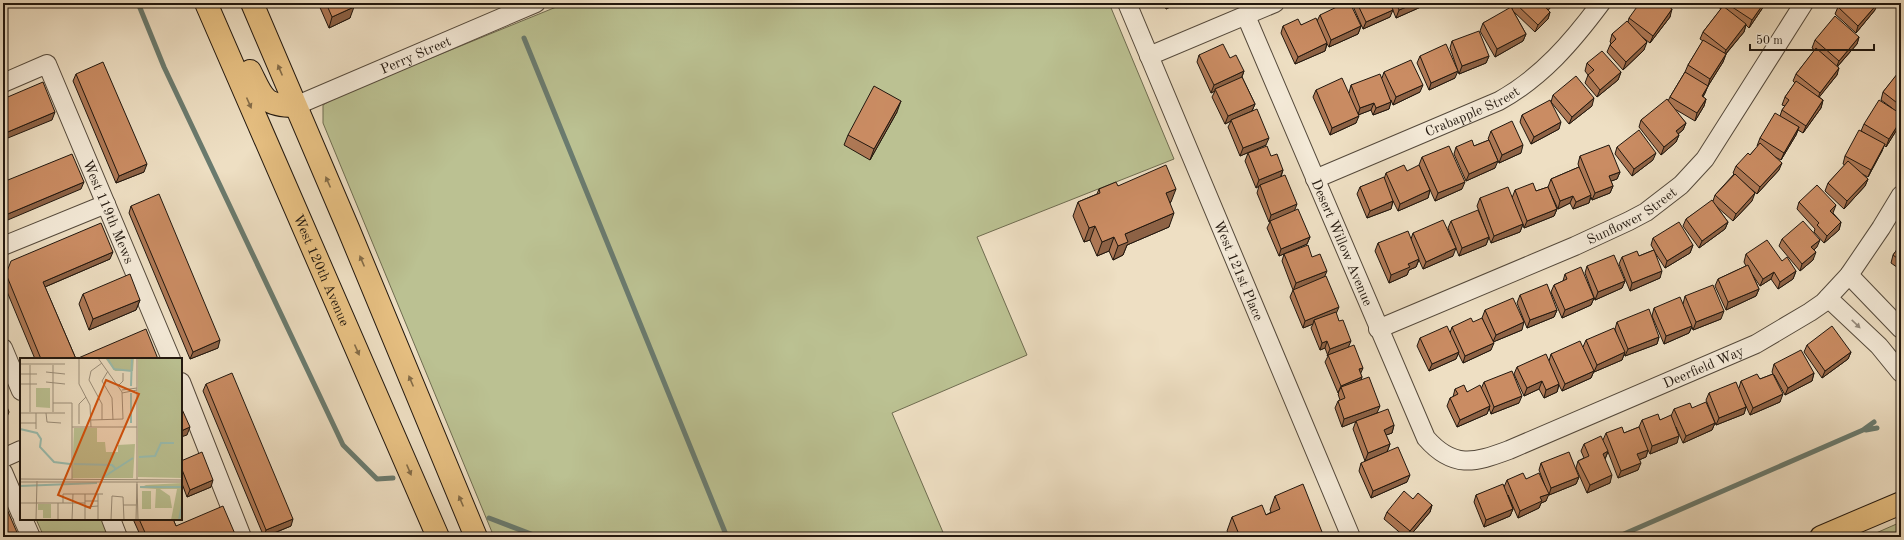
<svg xmlns="http://www.w3.org/2000/svg" width="1904" height="540" viewBox="0 0 1904 540" font-family="'Old Standard TT',serif">
<style>
.green{fill:#bbc192;stroke:#6e6c50}
.lines{fill:none;stroke-linecap:round;stroke-linejoin:round}
.stream{stroke:#6a7b6f;stroke-width:5}
.minor-casing{stroke:#54493b;stroke-width:20}
.major-casing{stroke:#21170e;stroke-width:24}
.minor{stroke:#f4ead8;stroke-width:18}
.major{stroke:#e7c082;stroke-width:22}
.wall{fill:#ae7855;stroke:#21170e}
.shaded-wall{fill:#8d6245;stroke:#21170e}
.building{fill:#ca8c63;stroke:#21170e}
.oneway{fill:#846c48}
.oneway2{fill:#958b7d}
.labels{text-anchor:middle;stroke-width:3;stroke-linejoin:round;paint-order:stroke}
.street-label{font-size:14px;fill:#21170e;stroke:#f4ead8}
.inset-river{fill:none;stroke:#9abdaf;stroke-width:2}
.inset-road{fill:none;stroke:#9c8f7b;stroke-width:1}
.view{fill:#d4520c;fill-opacity:0.15;stroke:#d4520c;stroke-width:2}
.inset-edge{fill:none;stroke:#21170e;stroke-width:2}
</style>
<rect width="100%" height="100%" fill="#eedfc3"/>
<filter id="stains"><feTurbulence type="fractalNoise" baseFrequency=".005" numOctaves="4"/><feColorMatrix values="0 0 0 0 .2 0 0 0 0 .09 0 0 0 0 .02 0 0 0 .5 -.17"/></filter>
<radialGradient id="worn" r=".72"><stop offset=".6" stop-color="#630" stop-opacity="0"/><stop offset="1" stop-color="#630" stop-opacity=".3"/></radialGradient>
<path class="green" d="M566 3H1109L1174 159 977 237 1027 355 892 413 945 537H494L323 123V105L338 96Z
M36 519H102L109 537H44Z
M1901 522V537H1867Z"/>
<g class="lines">
<path class="stream" d="M138 3 164 67 343 445 377 479 393 478
M524 38 727 537
M1866 430 1877 428
M489 518 539 537
M1617 537 1863 430 1874 422"/>
<defs>
<g id="minor">
<path id="s1" d="M1127 3 1351 537"/>
<path id="s2" d="M1246 16 1426 438C1453 469 1474 463 1509 450L1756 344 1810 312 1823 303 1849 275 1881 228 1901 195"/>
<path d="M1149 56 1275 3"/>
<path id="s3" d="M3 83 47 64 171 359"/>
<path id="s4" d="M295 106 536 3"/>
<path id="s5" d="M1315 179 1499 101C1542 77 1572 42 1601 3"/>
<path d="M3 246 106 204"/>
<path d="M1849 275 1901 329"/>
<path d="M1828 298 1879 346 1901 373"/>
<path id="s6" d="M1378 329 1575 246 1629 221 1646 212 1681 185 1705 159 1804 3"/>
<path d="M3 348 21 391"/>
<path d="M181 382 242 537"/>
<path d="M3 458 21 450"/>
<path d="M3 472 21 514"/>
<path d="M23 519 31 537"/>
<path d="M111 519 118 537"/>
</g>
<g id="major">
<path id="s7" d="M206 3 438 537"/>
<path d="M252 3 348 228 476 537"/>
<path d="M250 71C263 97 263 106 295 106"/>
<path d="M1821 537 1901 503"/>
</g>
</defs>
<use href="#minor" class="minor-casing"/>
<use href="#major" class="major-casing"/>
<use href="#minor" class="minor"/>
<use href="#major" class="major"/>
</g>
<path class="wall" d="M318 3H352L350 18 329 28Z
M1163 3H1178L1166 9Z
M1352 3H1390V17L1363 29 1352 4Z
M1390 3H1424L1423 6 1396 18Z
M1514 3H1553L1551 7 1548 10 1550 12 1548 19 1535 32 1513 11 1526 34 1523 41 1495 57 1480 31 1483 23 1512 9Z
M1647 3H1676L1670 8V17L1650 43 1642 37 1644 50 1623 70 1607 52 1610 45 1611 43 1610 42 1612 34 1628 22 1629 18 1644 7Z
M1716 3H1766L1749 28 1746 25 1744 32 1726 54 1723 62 1708 86 1705 93 1703 97 1706 99 1704 106 1695 121 1673 108 1686 123 1683 130 1678 134 1679 135 1676 142 1661 155 1639 127 1641 120 1668 101 1670 97 1685 72 1688 65 1703 41 1700 39 1703 32 1721 9 1716 5Z
M1838 7 1875 10 1856 33 1835 14Z
M1320 15 1361 26 1358 34 1329 47 1327 44 1325 51 1295 64 1281 33 1283 26 1301 25 1317 21Z
M1859 37 1857 44 1838 66 1837 75 1819 97 1823 100 1821 108 1803 133 1798 130 1796 135 1781 160 1775 157 1779 170 1757 194 1736 176 1752 201 1733 221 1716 206 1728 222 1725 229 1699 248 1683 226 1686 219 1713 201 1715 195 1734 174 1733 173 1736 166 1750 155 1758 146H1757L1760 138 1780 116 1782 110 1785 106 1782 105 1785 97 1795 83 1793 81 1796 74 1815 50 1812 48 1815 40Z
M1452 41 1489 56 1486 63 1459 74 1450 48Z
M1199 55 1230 58 1244 71 1242 77 1255 104 1252 111 1266 145 1240 156 1228 127 1231 121 1225 124 1212 97 1215 91 1211 93 1197 62Z
M1420 56 1455 78 1429 90 1417 63Z
M1587 63 1621 72 1618 80 1597 97 1585 83 1588 75 1585 71Z
M1901 63V123L1886 147 1884 145 1882 151 1868 177 1862 174 1868 179 1865 186 1844 209 1825 191 1828 183 1845 165 1843 164 1845 156 1866 134 1861 131 1864 124 1892 108 1881 100 1883 92 1901 70 1899 68Z
M1384 72 1420 92 1393 105 1391 100 1389 109 1373 115 1371 110 1358 115 1356 123 1330 135 1313 97 1316 90 1349 93 1351 85 1382 78Z
M76 74 144 172 116 183 73 81Z
M1553 95 1592 106 1569 124 1551 102 1559 129 1531 144 1520 122 1522 115 1551 102Z
M897 112 870 160 844 145 848 135Z
M1491 131 1521 153 1499 163 1490 143 1495 168 1466 181 1454 154 1456 147 1474 146 1489 140 1488 139Z
M1617 147 1653 160 1632 176 1615 154Z
M1248 153 1271 156 1283 170 1281 177 1294 211 1310 237 1307 244 1279 256 1267 228 1270 222H1269L1257 193 1259 186 1256 188 1245 161Z
M1580 156 1620 172 1617 179 1611 181 1613 186 1610 193 1592 200 1591 197 1589 203 1573 209 1570 203 1558 209 1549 190 1557 209 1554 216 1524 228 1523 224 1520 232 1491 243 1477 206 1480 198H1512L1515 190 1536 191 1548 187 1551 179 1579 167 1578 164Z
M1422 157 1462 189 1435 201 1419 165Z
M1407 171 1430 190 1428 198 1398 211 1393 201 1391 209 1367 218 1357 194 1360 187 1384 179 1386 173Z
M1118 186 1171 202 1170 203 1169 227 1127 245 1123 255 1113 260 1109 251 1097 256 1090 240 1084 242 1073 216 1078 202 1097 194 1099 189Z
M1799 202 1833 213 1841 222 1839 230 1824 243 1814 232 1815 229 1797 209Z
M131 206 218 348 190 359 129 213Z
M1451 221 1489 237 1486 245 1459 256 1448 228Z
M1413 233 1453 256 1423 269 1419 260 1416 267 1409 270 1407 275 1389 283 1375 251 1378 243 1411 239Z
M1653 238 1693 245 1690 253 1665 268 1654 251 1660 278 1630 291 1619 264 1622 257 1639 256 1654 250 1651 245Z
M1782 239 1817 247 1814 250 1813 260 1800 271 1779 246Z
M1901 244V270L1891 263 1893 255Z
M1284 254 1312 257 1325 277 1336 314 1349 347 1362 377 1361 379 1377 413 1394 425 1392 433 1386 435 1390 444 1387 452 1365 461 1353 429 1356 421 1359 420 1342 427 1335 408 1338 401 1340 400 1338 394 1339 393H1338L1325 362 1328 356 1325 348 1320 350 1311 328 1313 324 1303 328 1290 297 1293 290 1282 261Z
M1746 254 1782 261 1796 271 1793 279 1778 289 1771 279 1760 286 1752 274 1759 289 1756 296 1726 310 1715 286 1718 279 1746 266 1744 262Z
M110 259 45 287 76 359H158H35L3 282 6 274Z
M1587 266 1625 281 1622 288 1595 300 1585 273Z
M1565 274 1594 298 1591 305 1562 318 1551 292 1554 285 1563 281Z
M83 294 140 300 136 310 89 330 79 304Z
M1520 295 1557 310 1554 317 1527 328 1517 303Z
M1685 296 1721 319 1693 330 1692 327 1689 333 1664 344 1652 316 1654 308 1683 304Z
M1485 310 1522 330 1493 342 1482 318Z
M1473 322 1491 350 1463 363 1458 353 1456 359 1429 371 1417 346 1420 338 1450 333 1452 327Z
M1617 322 1659 337 1657 344 1625 356 1624 354 1622 360 1594 372V371L1591 378 1562 391 1559 385 1557 392 1544 398 1539 389 1524 396 1514 374 1517 367 1549 361 1551 354 1583 347 1586 340 1617 336 1615 329Z
M1807 345 1851 352 1848 359 1822 378 1804 352Z
M1774 364 1814 373 1812 381 1785 395 1774 375 1780 402 1750 415 1745 404 1746 407 1744 414 1716 425 1706 400 1709 393 1739 388 1741 381 1760 379 1773 374 1772 372Z
M1484 382 1519 403 1491 414 1489 408 1487 414 1457 427 1447 406 1450 398 1453 397 1455 389 1467 392 1481 389Z
M206 384 291 526 265 537H264L203 391Z
M1692 408 1715 423 1712 430 1683 443 1676 427 1677 443 1650 454 1648 450 1646 457 1639 460 1638 470 1618 478 1608 452 1605 459 1610 483 1587 493 1576 468 1578 461 1584 458 1581 451 1584 444 1603 440 1606 433H1624L1639 427 1642 420H1660L1671 416 1674 409Z
M181 461 211 487 187 497 181 481Z
M1361 463 1407 482 1371 498 1359 471Z
M1541 463 1579 477 1576 484 1549 495 1548 494 1546 501 1541 503 1539 508 1518 518 1508 495 1513 509 1510 516 1484 527 1474 502 1476 495 1504 487 1507 480 1526 479 1545 486 1539 470Z
M1275 496 1324 537H1230L1227 531 1232 517 1266 515 1271 512 1270 510Z
M1413 499 1432 505 1430 512 1409 537H1405L1384 519 1387 512Z
M133 519H173L176 526 235 534 234 537H141Z"/>
<path class="shaded-wall" d="M386 3H391L385 5Z
M1168 3H1178L1166 9Z
M1416 3H1424L1423 6 1396 18 1399 10Z
M1551 3H1553L1551 7 1544 15 1546 8Z
M1671 3H1676L1668 10Z
M1764 3H1766L1749 28 1752 20Z
M1878 3 1875 10 1856 33 1858 26Z
M354 7 350 18 329 28 332 17Z
M1672 9 1670 17 1650 43 1653 36Z
M1393 10 1390 17 1363 29 1366 22Z
M1550 12 1548 19 1535 32 1538 25Z
M1746 24 1744 32 1723 57 1726 50Z
M1361 26 1358 34 1329 47 1331 40Z
M1526 34 1523 41 1495 57 1497 49Z
M1859 37 1857 44 1836 68 1839 61Z
M1647 42 1644 50 1623 70 1626 62Z
M1327 43 1325 51 1295 64 1298 57Z
M1726 54 1723 62 1708 86 1705 93 1699 104 1702 96 1708 86 1710 79Z
M1489 56 1486 63 1459 74 1462 66Z
M1839 68 1837 75 1817 100 1820 93Z
M1244 71 1241 79 1215 89V91L1211 93 1214 85Z
M1458 71 1455 78 1429 90 1431 83Z
M1621 72 1618 80 1597 97 1600 90Z
M1423 85 1420 92 1393 105 1396 97Z
M1594 98 1592 106 1569 124 1572 117Z
M1706 99 1704 106 1695 121 1697 113Z
M1823 100 1821 108 1803 133 1806 126Z
M901 101 897 112 870 160 874 149Z
M1391 102 1389 109 1373 115 1376 108Z
M1374 103 1371 110 1358 115 1360 108Z
M1255 104 1252 111 1231 120V121L1225 124 1228 116Z
M55 112 52 120 3 140V134Z
M1359 116 1356 123 1330 135 1332 128Z
M1901 120V123L1886 147 1889 139Z
M1561 122 1559 129 1531 144 1534 137Z
M1686 123 1683 130 1673 138 1676 131Z
M1799 127 1796 135 1781 160 1784 153Z
M1679 135 1676 142 1661 155 1664 147Z
M1269 138 1266 145 1240 156 1243 148Z
M1885 144 1882 151 1868 177 1871 170Z
M1523 145 1521 153 1499 163 1502 155Z
M1656 153 1653 160 1632 176 1634 169Z
M1498 161 1495 168 1466 181 1469 174Z
M1782 163 1779 170 1757 194 1760 187Z
M147 164 144 172 116 183 119 176Z
M1283 170 1280 178 1260 185 1259 186 1256 188 1259 180Z
M1620 172 1617 179 1606 183 1609 176Z
M1868 179 1865 186 1844 209 1847 201Z
M84 182 81 189 3 222V216Z
M1465 182 1462 189 1435 201 1438 193Z
M1613 186 1610 193 1592 200 1595 193Z
M1176 189 1171 202 1161 206 1166 193Z
M1430 190 1428 198 1398 211 1400 204Z
M1755 193 1752 201 1733 221 1736 214Z
M1591 195 1589 203 1573 209 1576 202Z
M1573 196 1570 203 1558 209 1560 201Z
M1393 201 1391 209 1367 218 1370 211Z
M1297 204 1294 212 1269 222 1271 215Z
M1836 205 1833 213 1828 218 1830 211Z
M1557 209 1554 216 1524 228 1527 221Z
M1174 213 1169 227 1127 245 1123 255 1113 260 1118 246 1125 234Z
M1728 222 1725 229 1699 248 1702 241Z
M1841 222 1839 230 1824 243 1827 236Z
M1523 224 1520 232 1491 243 1494 236Z
M1095 226 1090 240 1084 242 1089 228Z
M1114 237 1109 251 1097 256 1102 242Z
M1310 237 1307 244 1279 256 1281 249Z
M1489 237 1486 245 1459 256 1462 248Z
M1820 240 1817 247 1808 255 1811 247Z
M1693 245 1690 253 1665 268 1667 261Z
M1456 248 1453 256 1423 269 1426 262Z
M113 252 110 259 40 289 43 282Z
M1816 252 1813 260 1800 271 1802 264Z
M1419 259 1416 267 1409 270 1407 275 1389 283 1391 275 1408 264Z
M1327 271 1324 278 1293 291 1296 283Z
M1662 271 1660 278 1630 291 1632 283Z
M1796 271 1793 279 1778 289 1780 282Z
M1774 272 1771 279 1760 286 1763 279Z
M1625 281 1622 288 1595 300 1598 292Z
M1759 289 1756 296 1726 310 1728 302Z
M1594 298 1591 305 1562 318 1565 310Z
M140 300 136 310 89 330 93 319Z
M1339 307 1336 314 1314 320 1313 324 1303 328 1305 321Z
M1557 310 1554 317 1527 328 1530 320Z
M1724 311 1721 319 1693 330 1696 322Z
M1524 322 1522 330 1493 342 1496 335Z
M1692 326 1689 333 1664 344 1666 336Z
M1659 337 1657 344 1625 356 1628 349Z
M220 340 218 348 190 359 193 352Z
M1327 341 1325 348 1320 350 1322 343Z
M1351 341 1348 348 1328 355 1327 356 1330 349Z
M1494 343 1491 350 1463 363 1465 356Z
M1459 352 1456 359 1429 371 1432 364Z
M1625 352 1622 360 1594 372 1597 365Z
M1851 352 1848 359 1822 378 1825 371Z
M1363 368 1360 375 1359 369Z
M1594 371 1591 378 1562 391 1565 384Z
M1814 373 1812 381 1785 395 1788 388Z
M1362 377 1359 385 1341 387 1338 393 1341 386Z
M1542 381 1539 389 1524 396 1527 388Z
M1559 384 1557 392 1544 398 1546 390Z
M1783 394 1780 402 1750 415 1753 408Z
M1522 396 1519 403 1491 414 1494 407Z
M1380 406 1377 413 1342 427 1344 419Z
M1490 406 1487 414 1457 427 1460 420Z
M1746 407 1744 414 1716 425 1719 418Z
M1715 423 1712 430 1683 443 1686 436Z
M1394 425 1392 433 1381 437 1384 430Z
M190 427 187 435 181 437V431Z
M1679 436 1677 443 1650 454 1652 446Z
M1390 444 1387 452 1365 461 1368 453Z
M1648 450 1646 457 1634 462 1637 454Z
M1608 451 1605 459 1600 461 1603 454Z
M1641 463 1638 470 1618 478 1621 471Z
M1410 475 1407 482 1371 498 1373 491Z
M1612 475 1610 483 1587 493 1590 485Z
M1579 477 1576 484 1549 495 1551 488Z
M213 480 211 487 187 497 190 490Z
M1549 494 1546 501 1541 503 1539 508 1518 518 1520 511 1540 497Z
M1432 505 1430 512 1409 537H1408L1410 531Z
M1513 509 1510 516 1484 527 1486 520Z
M293 519 291 526 264 537 266 530Z
M235 534 234 537H229Z"/>
<path class="building" d="M326 3H352L354 7 332 17Z
M1345 3H1350L1361 26 1331 40 1320 15Z
M1357 3H1390L1393 10 1366 22Z
M1396 3H1416L1399 10Z
M1515 3H1551L1546 8 1550 12 1538 25Z
M1647 3H1664L1672 9 1653 36 1629 18 1639 4 1644 7Z
M1726 3H1764L1752 20Z
M1841 3H1878L1858 26 1838 7Z
M1723 6 1746 24 1726 50 1703 32Z
M1511 7 1526 34 1497 49 1483 23Z
M1835 16 1859 37 1839 61 1815 40Z
M1316 18 1327 43 1298 57 1283 26 1298 19 1301 25Z
M1627 21 1647 42 1626 62 1610 45 1616 39 1612 34Z
M1479 31 1489 56 1462 66 1452 41Z
M1703 40 1726 54 1710 79 1688 65Z
M1223 44 1230 58 1236 55 1244 71 1214 85 1199 55Z
M1446 44 1458 71 1431 83 1420 56Z
M1816 48 1839 68 1820 93 1796 74Z
M1602 51 1621 72 1600 90 1588 75 1594 70 1587 63Z
M1411 60 1423 85 1396 97 1384 72Z
M103 62 147 164 119 176 76 74Z
M1901 69V106L1883 92Z
M1685 72 1708 86 1702 96 1706 99 1697 113 1670 97Z
M1380 74 1391 102 1376 108 1374 103 1360 108 1351 85Z
M1576 76 1594 98 1572 117 1553 95Z
M1242 77 1255 104 1228 116 1215 89Z
M1342 78 1359 116 1332 128 1316 90Z
M1796 81 1823 100 1806 126 1782 110 1789 100 1785 97Z
M43 82 55 112 3 134V99Z
M874 86 901 101 874 149 848 135Z
M1667 99 1686 123 1676 131 1679 135 1664 147 1641 120Z
M1550 100 1561 122 1534 137 1522 115Z
M1879 100 1901 114V120L1889 139 1864 124Z
M1257 109 1269 138 1243 148 1231 120Z
M1775 113 1799 127 1784 153 1760 138Z
M1512 121 1523 145 1502 155 1491 131Z
M1639 130 1656 153 1634 169 1617 147Z
M1859 130 1885 144 1871 170 1845 156Z
M1472 140 1474 146 1489 140 1498 161 1469 174 1456 147Z
M1760 143 1782 163 1760 187 1736 166 1748 153 1750 155Z
M1609 145 1620 172 1609 176 1613 186 1595 193 1580 156Z
M1267 146 1271 156 1277 154 1283 170 1259 180 1248 153Z
M1449 146 1465 182 1438 193 1422 157Z
M72 154 84 182 3 216V182Z
M1848 161 1868 179 1847 201 1828 183Z
M1166 165 1176 189 1166 193 1174 213 1125 234 1128 242 1118 246 1114 237 1102 242 1095 226 1089 228 1078 202 1100 193 1099 189 1116 182 1118 186Z
M1404 165 1407 171 1419 165 1430 190 1400 204 1386 173Z
M1579 167 1591 195 1576 202 1573 196 1560 201 1551 179Z
M1735 174 1755 193 1736 214 1715 195Z
M1285 175 1297 204 1271 215 1260 185Z
M1384 177 1393 201 1370 211 1360 187Z
M1533 183 1536 191 1548 187 1557 209 1527 221 1515 190Z
M1817 185 1836 205 1830 211 1841 222 1827 236 1817 225 1819 223 1799 202Z
M1508 187 1523 224 1494 236 1480 198Z
M159 194 220 340 193 352 131 206Z
M1712 200 1728 222 1702 241 1686 219Z
M1298 209 1310 237 1281 249 1270 221Z
M1478 210 1489 237 1462 248 1451 221Z
M1443 220 1456 248 1426 262 1413 233Z
M1803 221 1820 240 1811 247 1816 252 1802 264 1782 239Z
M1679 222 1693 245 1667 261 1653 238Z
M101 223 113 252 43 282 76 359 146 329 158 359H41L6 274 11 261Z
M1408 231 1419 259 1408 264 1410 267 1391 275 1378 243Z
M1767 240 1782 261 1787 257 1796 271 1780 282 1774 272 1763 279 1746 254Z
M1901 244V261L1893 255Z
M1308 245 1312 257 1320 254 1327 271 1296 283 1284 254Z
M1654 250 1662 271 1632 283 1622 257 1637 251 1639 256Z
M1614 255 1625 281 1598 292 1587 266Z
M1748 265 1759 289 1728 302 1718 279Z
M1581 267 1594 298 1565 310 1554 285 1567 279 1565 274Z
M130 274 140 300 93 319 83 294Z
M1326 276 1339 307 1305 321 1293 290Z
M1547 284 1557 310 1530 320 1520 295Z
M1713 285 1724 311 1696 322 1685 296Z
M1680 297 1692 326 1666 336 1654 308Z
M1513 298 1524 322 1496 335 1485 310Z
M1649 309 1659 337 1628 349 1617 322Z
M1336 312 1339 321 1343 320 1351 341 1330 349 1327 341 1322 343 1314 320Z
M1471 318 1473 322 1482 318 1494 343 1465 356 1452 327Z
M1447 326 1459 352 1432 364 1420 338Z
M1832 326 1851 352 1825 371 1807 345Z
M1614 328 1625 352 1597 365 1586 340Z
M1580 341 1594 371 1565 384 1551 354Z
M1354 345 1363 368 1359 369 1362 377 1341 386 1328 355Z
M1801 350 1814 373 1788 388 1774 364Z
M1546 354 1559 384 1546 390 1542 381 1527 388 1517 367Z
M1512 371 1522 396 1494 407 1484 382Z
M232 373 293 519 266 530 206 384Z
M1757 374 1760 379 1773 374 1783 394 1753 408 1741 381Z
M1369 377 1380 406 1344 419 1338 401 1345 398 1341 387Z
M1736 382 1746 407 1719 418 1709 393Z
M1464 385 1467 392 1480 385 1490 406 1460 420 1450 398 1458 394 1455 389Z
M3 397 9 412 4 424H3Z
M1706 402 1715 423 1686 436 1674 409 1690 403 1692 408Z
M181 407 190 427 181 431Z
M1388 409 1394 425 1384 430 1390 444 1368 453 1356 421Z
M1658 414 1660 420 1671 415 1679 436 1652 446 1642 420Z
M1622 427 1624 433 1639 427 1648 450 1637 454 1641 463 1621 471 1606 433Z
M1601 436 1608 451 1603 454 1612 475 1590 485 1578 461 1589 456 1584 444Z
M1398 447 1410 475 1373 491 1361 463Z
M202 452 213 480 190 490 181 467V461Z
M1569 452 1579 477 1551 488 1541 463Z
M1523 473 1526 479 1539 473 1549 494 1540 497 1542 501 1520 511 1507 480Z
M1303 484 1324 537H1240L1232 517 1262 505 1266 515 1280 509 1275 496Z
M1503 484 1513 509 1486 520 1476 495Z
M1404 491 1413 499 1418 493 1432 505 1410 531 1387 512Z
M3 500 19 537H3Z
M223 506 235 534 229 537H147L139 519H173L176 526Z"/>
<defs><path id="oneway-solid" d="M-6-.8H1V-3.2L6.5 0L1 3.2V.8H-6Z"/></defs>
<g class="oneway">
<use href="#oneway-solid" transform="translate(280 70) rotate(-113)"/>
<use href="#oneway-solid" transform="translate(249 103) rotate(66)"/>
<use href="#oneway-solid" transform="translate(328 182) rotate(-114)"/>
<use href="#oneway-solid" transform="translate(362 261) rotate(-113)"/>
<use href="#oneway-solid" transform="translate(357 350) rotate(66)"/>
<use href="#oneway-solid" transform="translate(411 381) rotate(-113)"/>
<use href="#oneway-solid" transform="translate(409 470) rotate(67)"/>
<use href="#oneway-solid" transform="translate(461 501) rotate(-113)"/>
</g>
<use class="oneway2" href="#oneway-solid" transform="translate(1856 324) rotate(44)"/>
<g class="labels">
<g class="street-label">
<text dy="5" stroke="none"><textPath href="#s4" startOffset="131">Perry Street</textPath></text>
<text dy="5" stroke="none"><textPath href="#s5" startOffset="171">Crabapple Street</textPath></text>
<text dy="5" stroke="none"><textPath href="#s3" startOffset="208">West 119th Mews</textPath></text>
<text dy="5" stroke="none"><textPath href="#s6" startOffset="278">Sunflower Street</textPath></text>
<text dy="5" stroke="none"><textPath href="#s2" startOffset="246">Desert Willow Avenue</textPath></text>
<text dy="5" stroke="none"><textPath href="#s7" startOffset="291">West 120th Avenue</textPath></text>
<text dy="5" stroke="none"><textPath href="#s1" startOffset="290">West 121st Place</textPath></text>
<text dy="5" stroke="none"><textPath href="#s2" startOffset="762">Deerfield Way</textPath></text>
</g>
</g>
<g transform="translate(20 358)">
<rect width="162" height="162" fill="#eedfc3"/>
<path d="M85 0H114L113 13H95ZM118 0H162V120L118 119ZM16 30H30V50L16 49ZM54 70H77V84H85L86 94H98V87L115 86 113 120H52ZM162 125V162H151L157 131H140L150 138 152 150H135L136 131 120 130 126 127ZM122 133H131V151H122ZM18 146H31V160H23V152H18Z" fill="#bbc192"/>
<path class="inset-river" d="M87 0 94 11 112 13M111 28 112 0M111 35V65M0 71 17 75 21 81 20 89 34 104 50 106M119 99 135 98 141 85H154M54 106 92 107 96 111M82 120 113 100M0 128 77 125M120 129H162M159 162 162 147"/>
<path class="inset-road" d="M59 0V26L70 47 71 69M78 0 102 34 103 61M117 0V122M82 5 71 13 69 22 82 46V62M0 6H45M33 7V54M88 13 82 23 92 40 93 62M26 14 45 16M0 16H17M26 24 45 26M0 26H17M98 28 103 23V15M102 32 117 30M102 35 117 32M33 45H52V121M10 54V7M0 55H45M16 55V71M26 55 27 64 41 65M71 62 103 61M0 65H16M59 66V46L66 39M52 69H117M0 121 162 122M0 124H162M117 126 118 162M65 136V162M65 143H78M0 145H65M43 145V136H83M103 147H116M65 149 78 148M16 162 17 123M38 162V145M52 162 53 136M78 162V136M91 162 92 138 103 139 104 162M116 162 117 124"/>
<path class="view" d="M86 22 119 36 70 150 38 137Z"/>
<rect width="162" height="162" class="inset-edge"/>
</g>
<rect width="1904" height="540" fill="none" stroke="#eedfc3" stroke-width="16"/>
<rect x="4" y="4" width="1896" height="532" fill="none" stroke="#21170e" stroke-width="2"/>
<rect x="8" y="8" width="1888" height="524" fill="none" stroke="#21170e"/>
<path d="M1750 44v6h124v-6" fill="none" stroke="#21170e" stroke-width="2"/>
<text x="1756" y="44" font-size="12" fill="#21170e" stroke="#f4ead8" stroke-width="3" paint-order="stroke">50 m</text>
<rect width="100%" height="100%" filter="url(#stains)"/>
<rect width="100%" height="100%" fill="url(#worn)"/>
</svg>
